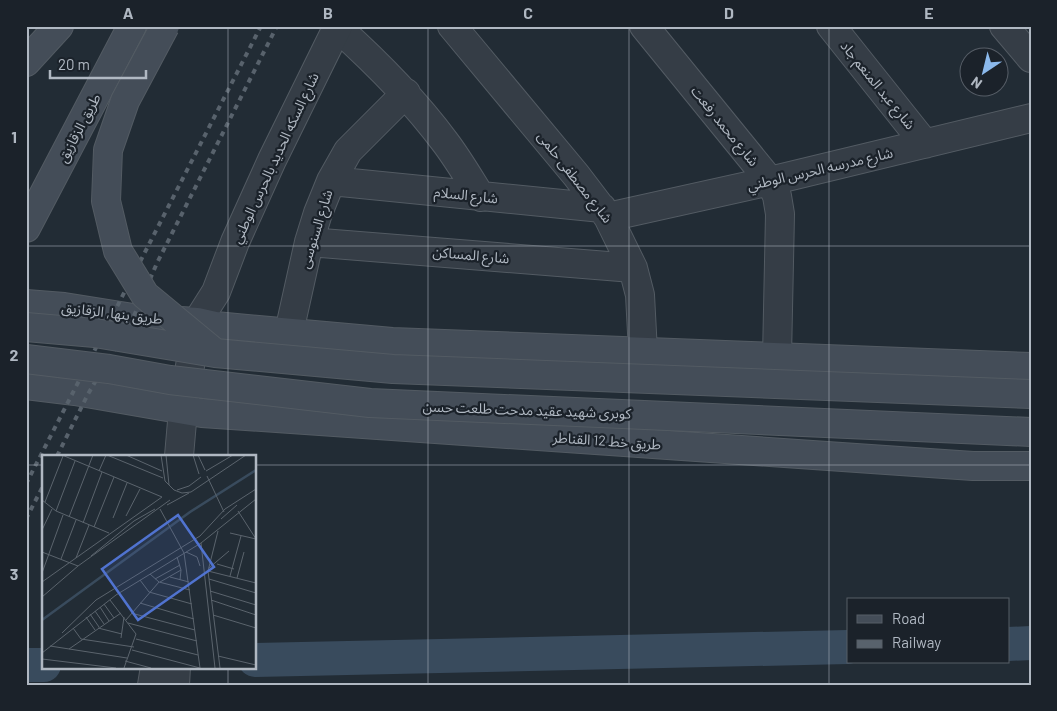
<svg xmlns="http://www.w3.org/2000/svg" width="1057" height="711" viewBox="0 0 1057 711" font-family="Barlow,'Noto Sans Arabic',sans-serif">
<style>
.lines{fill:none;stroke-linecap:round;stroke-linejoin:round}
.canal{stroke:#394b5d;stroke-width:34}
.minor-casing{stroke:#535b63;stroke-width:30}
.tertiary-casing{stroke:#535b63;stroke-width:30}
.secondary-casing{stroke:#535b63;stroke-width:30}
.minor{stroke:#353d46;stroke-width:28}
.tertiary{stroke:#353d46;stroke-width:28}
.secondary{stroke:#444d58;stroke-width:28}
.rail{stroke:#58626c;stroke-width:4;stroke-dasharray:5 5;stroke-linecap:butt}
.secondary-bridge-casing{stroke:#535b63;stroke-width:30;stroke-linecap:butt}
.secondary-bridge{stroke:#444d58;stroke-width:28}
.grid{fill:none;stroke:#b0b8c2;stroke-width:1;stroke-opacity:0.55}
.labels{text-anchor:middle;stroke-width:4.5;stroke-linejoin:round;paint-order:stroke}
.street-label{font-size:14px;fill:#b0b8c2;stroke:#1b222a}
.inset-river{fill:none;stroke:#394b5d;stroke-width:2.5}
.inset-road{fill:none;stroke:#5b646d;stroke-width:1}
.view{fill:#5073d0;fill-opacity:0.15;stroke:#5073d0;stroke-width:2.5}
.inset-edge{fill:none;stroke:#b0b8c2;stroke-width:2.5}
.neatline{fill:none;stroke:#b0b8c2;stroke-width:2}
.grid-label{font-size:16px;text-anchor:middle;font-weight:bold;fill:#b0b8c2}
</style>
<rect width="100%" height="100%" fill="#222c35"/>
<g class="lines">
<path class="canal" d="M1008 644 1031 643
M255 660 848 647
M26 665H44"/>
<defs>
<path id="minor" d="M452 26 576 175 608 217 633 268 640 295 643 352
M644 26 770 181 777 196 780 214 777 357
M831 26 925 144
M1004 26 1031 58
M338 28C377 63 413 99 445 142 458 159 469 178 481 197
M331 181 602 208
M608 217 770 181 1031 118
M309 242 633 268
M289 332 309 242 318 213 331 181 348 151 406 93"/>
<path id="tertiary" d="M179 456 183 410 197 322 216 292 235 242 272 160 338 26
M152 685 155 667
M175 685 176 667"/>
<path id="secondary" d="M26 62 59 26
M26 228 132 26
M26 304 64 307 133 318 197 322 215 326 392 342 1031 367
M26 385 75 391 202 413 973 466H1031"/>
</defs>
<use href="#minor" class="minor-casing"/>
<use href="#tertiary" class="tertiary-casing"/>
<use href="#secondary" class="secondary-casing"/>
<use href="#minor" class="minor"/>
<use href="#tertiary" class="tertiary"/>
<use href="#secondary" class="secondary"/>
<path class="rail" d="M57 456 88 394 133 318 157 263 277 26
M26 484 261 26
M26 519 44 484"/>
<defs>
<path id="secondary-bridge" d="M165 26 125 101 108 150 106 201 118 251 145 295 214 352
M26 327 95 333 215 353 393 369 1031 394
M26 359 109 369 170 380 370 403 1031 432"/>
</defs>
<use href="#secondary-bridge" class="secondary-bridge-casing"/>
<use href="#secondary-bridge" class="secondary-bridge"/>
</g>
<path class="grid" d="M228 26V456M428 26V685M629 26V685M829 26V685M26 246H1031M26 465H44M255 465H1031M228 667V685"/>
<g class="labels">
<g class="street-label">
<text transform="translate(878 85) rotate(51)" y="5">شارع عبد المنعم جاد</text>
<text transform="translate(725 126) rotate(51)" y="5">شارع محمد رفعت</text>
<text transform="translate(79 128) rotate(-62)" y="5">طريق الزقازيق</text>
<text transform="translate(275 158) rotate(-65)" y="5">شارع السكه الحديد بالحرس الوطني</text>
<text transform="translate(820 169) rotate(-13)" y="5">شارع مدرسه الحرس الوطني</text>
<text transform="translate(575 177) rotate(52)" y="5">شارع مصطفى حلمى</text>
<text transform="translate(466 195) rotate(6)" y="5">شارع السلام</text>
<text transform="translate(316 229) rotate(-73)" y="5">شارع السنوسى</text>
<text transform="translate(471 255) rotate(5)" y="5">شارع المساكن</text>
<text transform="translate(112 313) rotate(7)" y="5">طريق بنها, الزقازيق</text>
<text transform="translate(527 410) rotate(2)" y="5">كوبرى شهيد عقيد مدحت طلعت حسن</text>
<text transform="translate(607 441) rotate(4)" y="5">طريق خط 12 القناطر</text>
</g>
</g>
<g transform="translate(42 455)">
<rect width="214" height="214" fill="#222c35"/>
<path class="inset-river" d="M0 165 148 57 214 15"/>
<path class="inset-road" d="M20 0 120 42M65 0 121 23M84 0 120 16M119 0 123 26 132 35 140 38 149 37 204 0M124 0 127 30M151 0 157 19M156 0 163 15M57 16 64 0M164 16 191 0M165 21 182 57M135 35 147 31 159 22M0 45 14 56 67 78M3 47 21 1M125 50 147 38M118 54 142 98 158 213M14 56 33 6M196 56 214 84M84 61 98 34M27 62 51 0M71 63 85 28M179 64 195 50M41 68 60 17M52 72 72 22M0 75 10 54M176 76 166 116 178 213M188 78 214 84M159 88 173 213M0 97 36 111M144 97 155 102 158 111M49 101 92 66 113 54M135 102 139 115 138 125M34 103 47 70M19 104 34 65M175 109 192 114M167 113 187 96M166 116 214 128M0 118 21 60M108 119 117 127 148 135M188 121 199 81M128 122 147 127M195 123 202 97M113 124 138 110M167 124 214 138M98 125 107 137 150 149M0 127 120 42M118 127 139 115M168 136 214 150M0 142 36 111 128 45M68 145 94 179 82 213M169 145 214 160M98 148 152 164M62 149 72 163M58 152 67 166M53 156 62 169M89 158 153 175M48 159 57 172M171 160 214 173M44 162 53 175M84 165 117 127M86 168 155 186M31 173 39 184 92 192M56 173 80 179M20 178 54 145 158 81 183 54 214 34M79 183 82 162M94 184 156 200M8 191 85 203M27 194 79 158M90 195 158 213M0 198 74 140 159 88 214 44M176 201 214 210M0 204 74 213M83 206 109 213"/>
<path class="view" d="M136 60 172 112 96 165 60 114Z"/>
<rect width="214" height="214" class="inset-edge"/>
</g>
<rect width="1057" height="711" fill="none" stroke="#1b222a" stroke-width="55"/>
<rect x="847" y="598" width="162" height="65" fill="#1b222a" stroke="#575e67"/>
<rect x="857" y="615" width="25" height="8" fill="#444d58" stroke="#575e67"/>
<text x="892" y="624" font-size="15" fill="#b0b8c2">Road</text>
<rect x="857" y="640" width="25" height="8" fill="#58626c" stroke="#575e67"/>
<text x="892" y="648" font-size="15" fill="#b0b8c2">Railway</text>
<g transform="translate(984 72) rotate(215)"><circle r="24" fill="#1b222a" stroke="#575e67"/>
<path d="M0-4L9 19L0 12L-9 19Z" fill="#8bb9ec"/>
<text y="-8" font-size="14" font-weight="bold" text-anchor="middle" fill="#b0b8c2">N</text>
</g>
<path d="M50 70v8h96v-8" fill="none" stroke="#b0b8c2" stroke-width="2.5"/>
<text x="58" y="70" font-size="15" fill="#b0b8c2" stroke="#1b222a" stroke-width="4" paint-order="stroke">20 m</text>
<rect x="28" y="28" width="1002" height="656" class="neatline"/>
<g class="grid-label">
<text x="128" y="19">A</text>
<text x="328" y="19">B</text>
<text x="528" y="19">C</text>
<text x="729" y="19">D</text>
<text x="929" y="19">E</text>
<text x="14" y="143">1</text>
<text x="14" y="361">2</text>
<text x="14" y="580">3</text>
</g>
</svg>
